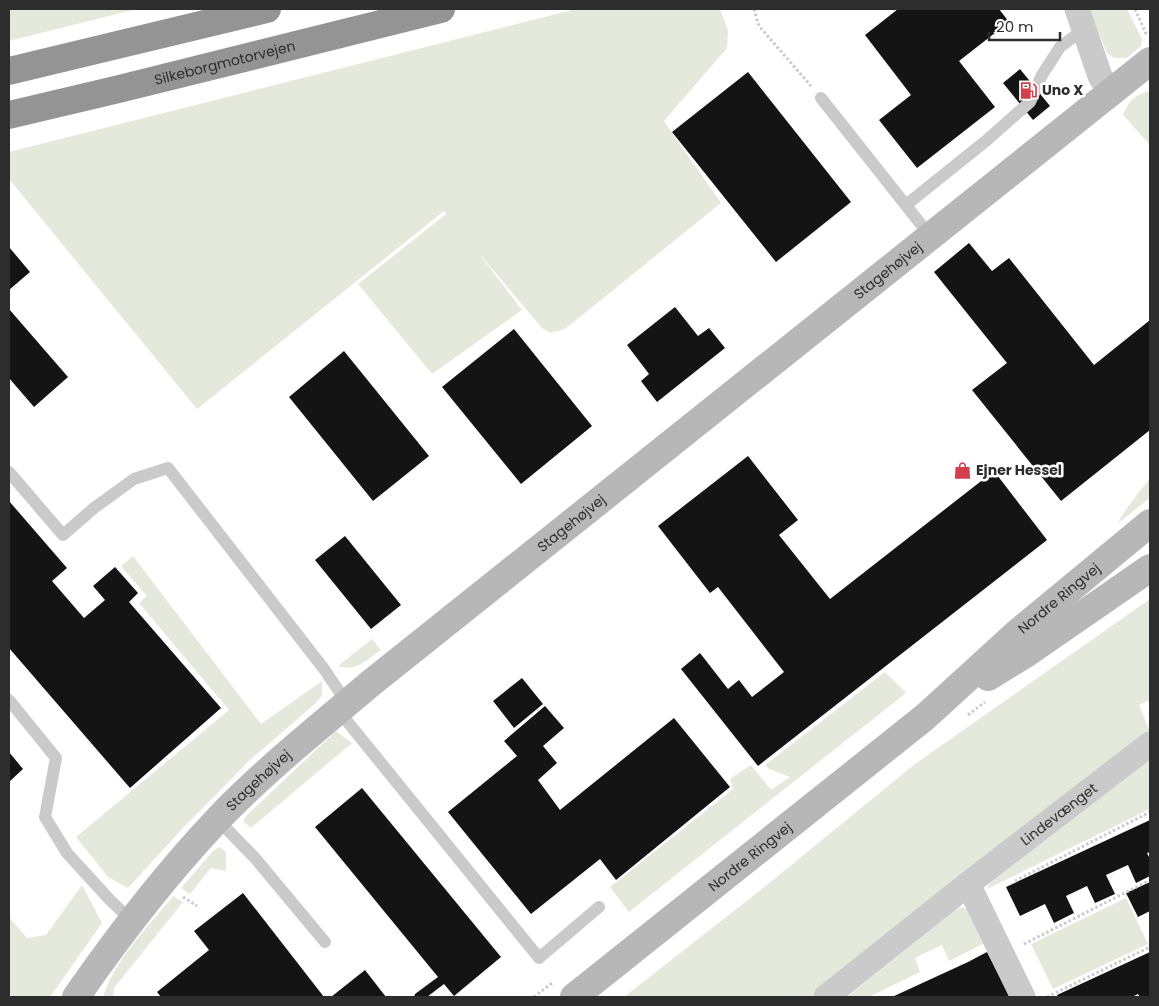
<svg xmlns="http://www.w3.org/2000/svg" width="1159" height="1006" viewBox="0 0 1159 1006" font-family="Poppins,sans-serif">
<style>
.green{fill:#e4e9dc}
.building{fill:#141414}
.lines{fill:none;stroke-linecap:round;stroke-linejoin:round}
.path{stroke:#cacaca;stroke-width:3;stroke-dasharray:2.5 2.5;stroke-linecap:butt}
.lane{stroke:#cacaca;stroke-width:12}
.street{stroke:#cacaca;stroke-width:25}
.secondary{stroke:#b7b7b7;stroke-width:28}
.highway{stroke:#949494;stroke-width:28}
.labels{text-anchor:middle;stroke-width:5;stroke-linejoin:round;paint-order:stroke}
.street-label{font-size:14px;fill:#2d2d2d;stroke:#fff}
.poi-label{font-size:14px;font-weight:bold;fill:#2d2d2d;stroke:#fff;text-anchor:start}
</style>
<rect width="100%" height="100%" fill="#fff"/>
<path class="green" d="M9 9H137L9 41Z
M576 9H720L728 30 727 48 664 121 721 203 565 329 550 333 542 328 477 251 522 310 432 374 358 284 446 214 444 211 197 409 9 179V152Z
M1088 9H1127L1142 39 1141 46 1127 58H1114L1107 53Z
M1149 91 1150 92V145L1123 115C1129 100 1134 96 1149 91Z
M1150 478V498L1117 524 1127 508Z
M133 556 261 724 322 681V695L316 703 251 759 183 828 128 888 108 877 76 837 229 710 139 603 147 596 121 566Z
M1150 599V700L1139 705 1150 732 1100 768 811 997H624L768 884 915 764Z
M372 639 381 650C366 660 357 672 338 666Z
M885 672 906 693 629 912 610 887 733 789 730 779 751 765 771 790 790 777 769 769 765 765Z
M336 731 352 743 251 828 243 821 247 815Z
M1150 759V809L987 889 990 883Z
M219 847 226 852V871L211 868 190 894 181 888 213 851Z
M82 885 102 923 50 997H13L9 993V917L27 938 46 935Z
M173 896 183 902 114 988 113 997H103C114 960 149 926 173 896Z
M1126 898 1148 944 1053 989 1031 944Z
M963 907 967 910 983 944 949 961 942 945 915 958 920 972 869 997H847L955 910Z"/>
<path class="building" d="M898 9H999L1009 22 959 61 995 107 917 168 879 120 911 95 865 35Z
M1020 69 1050 106 1033 120 1003 83Z
M748 72 851 202 776 262 672 132Z
M969 243 992 271 1009 258 1094 365 1150 320V430L1061 501 972 390 1007 363 934 272Z
M9 247 30 272 9 290Z
M675 307 698 336 709 328 725 348 657 402 641 381 649 374 627 345Z
M9 309 68 377 34 407 9 378Z
M514 329 592 426 521 484 442 387Z
M344 351 429 456 373 501 289 397Z
M748 456 798 520 779 535 830 599 994 471 1047 540 758 766 681 669 700 653 728 689 739 680 752 697 784 672 718 587 710 593 658 526Z
M9 501 67 568 52 581 84 618 105 600 93 586 115 567 138 593 129 602 221 708 130 788 9 648Z
M345 536 401 605 371 629 315 560Z
M522 678 543 704 514 728 493 701Z
M545 706 564 728 543 746 557 763 538 780 560 810 674 718 730 787 616 880 600 859 531 914 448 812 517 756 504 741Z
M9 752 23 769 9 782Z
M362 788 501 957 454 996 444 984 427 997H414L415 994 438 977 315 827Z
M1150 820V852L1147 853 1150 859V876L1136 883 1128 865 1106 875 1115 894 1095 903 1087 886 1066 896 1074 913 1054 923 1045 904 1020 916 1006 887Z
M1150 882V911L1138 917 1126 893Z
M243 893 324 997H161L157 992 209 950 194 931Z
M987 952 1010 997H892L968 962Z
M1150 952V997H1140L1138 994 1132 997H1058L1057 995Z
M365 970 386 997H331Z"/>
<g class="lines">
<path class="path" d="M754 9 759 26 811 86
M1135 9 1147 36
M968 715 985 702
M1015 881 1150 812
M183 897 197 906
M1024 944 1150 880
M534 997 552 983
M1047 997 1150 947"/>
<path class="lane" d="M821 98 931 237
M906 205 987 140 1030 102 1042 75 1060 47 1084 29
M9 472 63 535 94 508 134 479 168 468 324 669 347 703
M9 700 56 758 45 817 67 853 110 900 132 921
M338 710 539 958 599 907
M218 820 255 858 325 942"/>
<g class="street">
<path d="M1077 9 1100 76 1111 94"/>
<path d="M968 884 1023 997"/>
<path id="s1" d="M826 997 968 884 1150 744"/>
</g>
<g class="secondary">
<path d="M988 677 1027 653 1150 568"/>
<path id="s2" d="M76 997C119 935 166 874 218 819 265 770 319 727 371 683L1150 61"/>
<path id="s3" d="M574 997 925 717 1017 633 1150 523"/>
</g>
<g class="highway">
<path d="M9 71 267 9"/>
<path id="s4" d="M9 115 119 89 441 9"/>
</g>
</g>
<defs>
<symbol id="fuel-bare" viewBox="-9 -9 18 18"><path d="M-5.5-6h7V0h2V4h1.3V-2.5L3-4.5l.8-.8L6-3V5H2.5V1h-1V6h-7ZM-4.2-4.7v3.2H.2V-4.7Z" fill="#d43f50" stroke="#fff" stroke-width="2.5" paint-order="stroke"/></symbol>
<symbol id="shop-bare" viewBox="-9 -9 18 18"><path d="M-5-2.5h2.3a2.7 3.5 0 0 1 5.4 0H5L5.5 6h-11ZM-1.5-2.5h3a1.5 2.3 0 0 0-3 0Z" fill="#d43f50" stroke="#fff" stroke-width="2.5" paint-order="stroke"/></symbol>
</defs>
<g fill-rule="evenodd">
<use href="#fuel-bare" x="1016" y="78" width="25" height="25"/>
<use href="#shop-bare" x="950" y="458" width="25" height="25"/>
</g>
<g class="labels">
<g class="street-label">
<text dy="5" stroke="none"><textPath href="#s4" startOffset="222">Silkeborgmotorvejen</textPath></text>
<text dy="5" stroke="none"><textPath href="#s2" startOffset="1094">Stagehøjvej</textPath></text>
<text dy="5" stroke="none"><textPath href="#s2" startOffset="689">Stagehøjvej</textPath></text>
<text dy="5" stroke="none"><textPath href="#s3" startOffset="628">Nordre Ringvej</textPath></text>
<text dy="5" stroke="none"><textPath href="#s2" startOffset="284">Stagehøjvej</textPath></text>
<text dy="5" stroke="none"><textPath href="#s1" startOffset="296">Lindevænget</textPath></text>
<text dy="5" stroke="none"><textPath href="#s3" startOffset="225">Nordre Ringvej</textPath></text>
</g>
<g class="poi-label">
<text x="1042" y="95">Uno X</text>
<text x="976" y="475">Ejner Hessel</text>
</g>
</g>
<rect width="1159" height="1006" fill="none" stroke="#2d2d2d" stroke-width="20"/>
<path d="M989 32v8h71v-8" fill="none" stroke="#2d2d2d" stroke-width="2.5"/>
<text x="996" y="32" font-size="15" fill="#2d2d2d" stroke="#ffffff" stroke-width="4" paint-order="stroke">20 m</text>
</svg>
